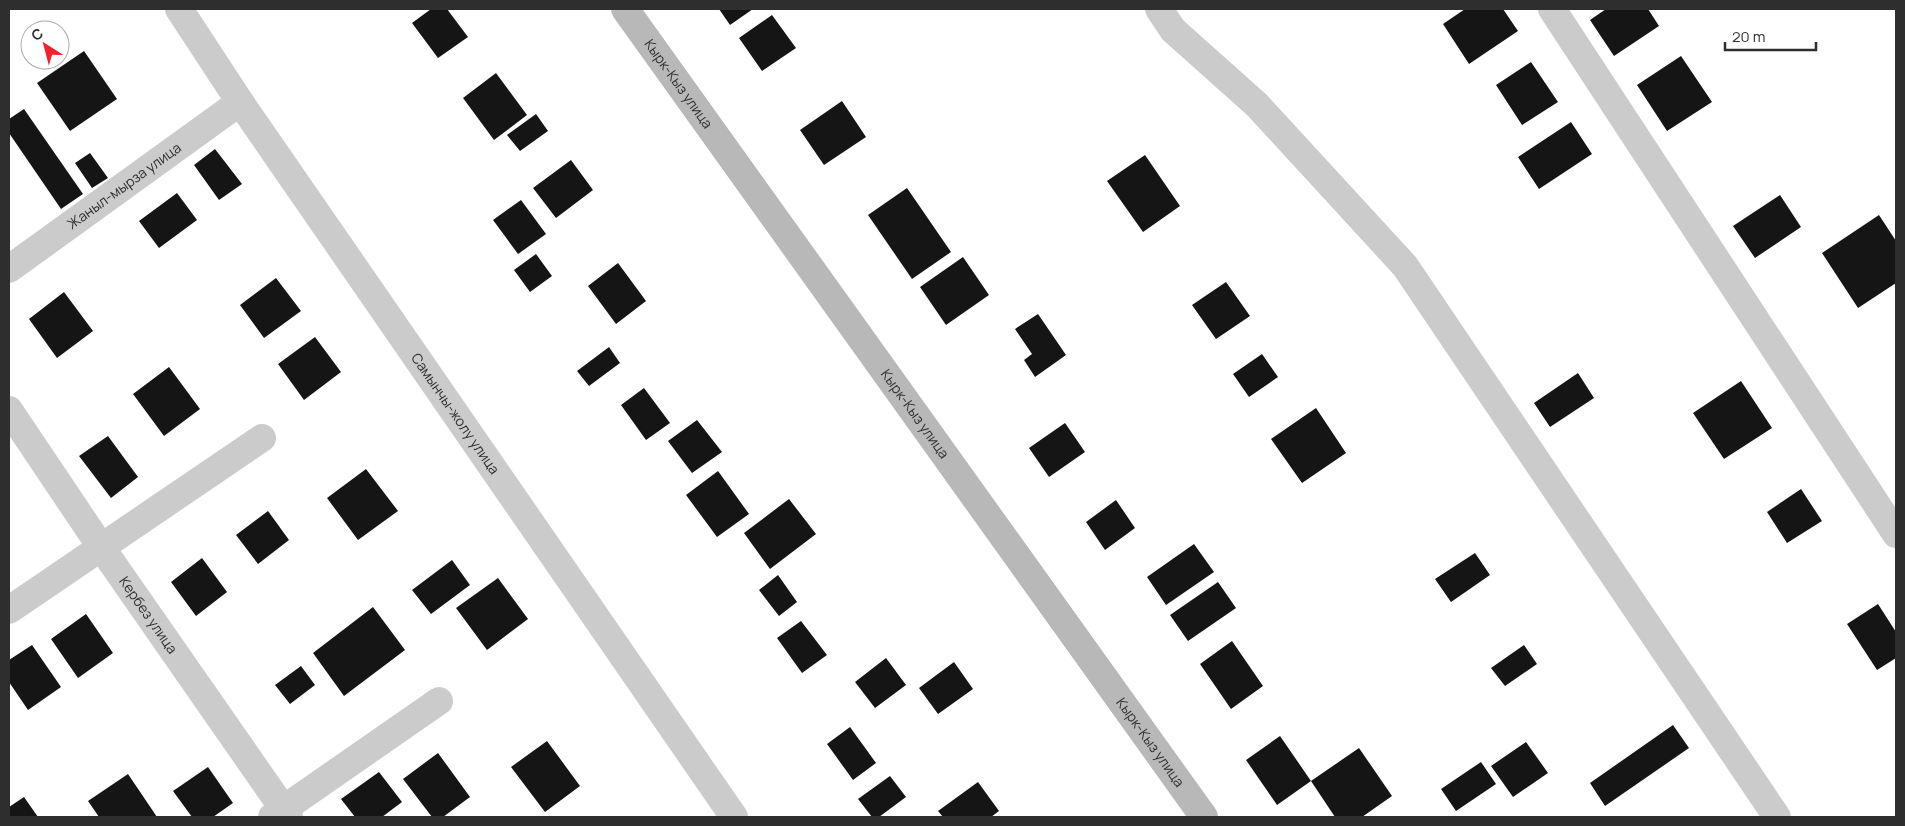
<svg xmlns="http://www.w3.org/2000/svg" width="1905" height="826" viewBox="0 0 1905 826" font-family="Manrope,sans-serif">
<style>
.building{fill:#151515}
.lines{fill:none;stroke-linecap:round;stroke-linejoin:round}
.street{stroke:#cbcbcb;stroke-width:28}
.secondary{stroke:#b8b8b8;stroke-width:28}
.labels{text-anchor:middle;stroke-width:5;stroke-linejoin:round;paint-order:stroke}
.street-label{font-size:14px;fill:#2e2e2e;stroke:#fff}
</style>
<rect width="100%" height="100%" fill="#fff"/>
<path class="building" d="M431 9H447L468 37 438 58 412 23Z
M719 9H753L730 25Z
M1465 9H1503L1518 31 1469 64 1443 24Z
M1606 9H1648L1659 26 1614 56 1590 20Z
M772 15 796 48 762 71 739 38Z
M84 51 117 99 70 131 37 83Z
M1681 56 1712 102 1667 131 1637 85Z
M1531 62 1558 102 1522 125 1496 85Z
M496 73 527 115 494 140 463 98Z
M842 101 866 137 824 165 800 130Z
M24 109 83 194 61 209 9 133V119Z
M536 114 548 131 520 151 507 135Z
M1571 122 1592 154 1539 189 1518 157Z
M215 149 242 184 219 200 194 165Z
M90 153 108 178 92 188 75 163Z
M1145 155 1180 206 1143 232 1107 181Z
M571 160 593 190 556 218 533 188Z
M907 188 951 252 912 279 868 215Z
M177 193 197 220 159 248 139 221Z
M1780 195 1801 227 1755 258 1733 226Z
M521 200 546 234 518 254 493 220Z
M1879 215 1896 241V283L1858 308 1822 253Z
M536 254 552 276 530 292 514 270Z
M963 257 989 295 946 325 920 287Z
M618 263 646 301 616 324 588 286Z
M276 278 301 311 264 338 240 305Z
M1226 282 1250 316 1216 339 1192 305Z
M64 292 93 331 57 358 29 319Z
M1038 314 1066 355 1035 377 1024 360 1032 354 1015 329Z
M315 337 341 372 304 400 278 364Z
M609 347 620 363 589 386 577 371Z
M1262 354 1278 377 1249 397 1233 374Z
M169 367 200 409 164 436 133 394Z
M1578 373 1594 398 1550 427 1534 403Z
M1741 381 1772 428 1724 459 1693 413Z
M644 388 670 423 646 440 621 405Z
M1316 408 1346 453 1302 483 1271 439Z
M697 420 722 452 692 473 668 441Z
M1065 423 1085 452 1049 477 1029 448Z
M108 436 138 477 111 498 79 456Z
M366 469 398 511 358 540 327 498Z
M718 471 749 514 717 537 686 495Z
M1801 489 1822 521 1787 543 1767 512Z
M789 499 816 534 770 569 744 533Z
M1116 500 1135 528 1105 550 1086 522Z
M268 511 289 540 258 564 236 535Z
M1194 544 1214 572 1166 605 1147 577Z
M1475 553 1490 575 1451 602 1435 579Z
M202 558 227 592 196 616 171 582Z
M452 560 470 585 431 614 412 590Z
M778 575 797 602 779 616 759 590Z
M498 578 528 619 487 650 456 608Z
M1218 582 1236 608 1188 641 1170 615Z
M1878 604 1896 632V658L1877 670 1847 624Z
M373 607 405 650 344 696 313 653Z
M86 614 113 653 78 678 51 639Z
M801 621 827 655 802 673 777 638Z
M1232 641 1263 686 1231 709 1200 664Z
M32 645 61 687 28 710 9 682V660Z
M1524 645 1537 664 1505 686 1491 668Z
M886 658 906 685 875 708 855 682Z
M954 662 973 689 938 714 919 688Z
M301 666 315 685 290 704 275 685Z
M1673 725 1689 748 1605 806 1590 783Z
M850 727 876 763 853 780 827 744Z
M1280 736 1311 781 1277 805 1246 760Z
M547 741 580 786 545 812 511 767Z
M1526 742 1548 773 1513 797 1491 766Z
M1359 748 1392 796 1362 817H1335L1311 781Z
M438 753 470 797 443 817H432L403 779Z
M1481 762 1496 784 1456 811 1441 789Z
M208 767 233 803 213 817H192L173 791Z
M379 772 402 802 382 817H355L341 799Z
M128 774 157 817H99L88 801Z
M890 776 906 797 879 817H872L858 799Z
M978 782 999 811 991 817H943L938 811Z
M24 797 38 817H9V807Z"/>
<g class="lines">
<g class="street">
<path id="s1" d="M179 9 240 102 734 817"/>
<path d="M1159 9 1173 30 1257 105 1405 266 1777 817"/>
<path d="M1552 9 1896 534"/>
<path id="s2" d="M9 269 240 102"/>
<path id="s3" d="M9 410 101 547 289 817"/>
<path d="M9 610 262 438"/>
<path d="M272 817 439 701"/>
</g>
<path class="secondary" id="s4" d="M625 9 1204 817"/>
</g>
<g class="labels">
<g class="street-label">
<text dy="5" stroke="none"><textPath href="#s4" startOffset="92">Кырк-Кыз улица</textPath></text>
<text dy="5" stroke="none"><textPath href="#s2" startOffset="142">Жаныл-мырза улица</textPath></text>
<text dy="5" stroke="none"><textPath href="#s4" startOffset="498">Кырк-Кыз улица</textPath></text>
<text dy="5" stroke="none"><textPath href="#s1" startOffset="490">Самынчы-жолу улица</textPath></text>
<text dy="5" stroke="none"><textPath href="#s3" startOffset="248">Кербез улица</textPath></text>
<text dy="5" stroke="none"><textPath href="#s4" startOffset="902">Кырк-Кыз улица</textPath></text>
</g>
</g>
<rect width="1905" height="826" fill="none" stroke="#2e2e2e" stroke-width="20"/>
<g transform="translate(45 45) rotate(324)"><circle r="24" fill="#ffffff" stroke="#ababab"/>
<path d="M0-4L9 19L0 12L-9 19Z" fill="#f61f2b"/>
<text y="-8" font-size="14" font-weight="bold" text-anchor="middle" fill="#2e2e2e">С</text>
</g>
<path d="M1725 42v8h91v-8" fill="none" stroke="#2e2e2e" stroke-width="2.5"/>
<text x="1732" y="42" font-size="15" fill="#2e2e2e" stroke="#ffffff" stroke-width="4" paint-order="stroke">20 m</text>
</svg>
